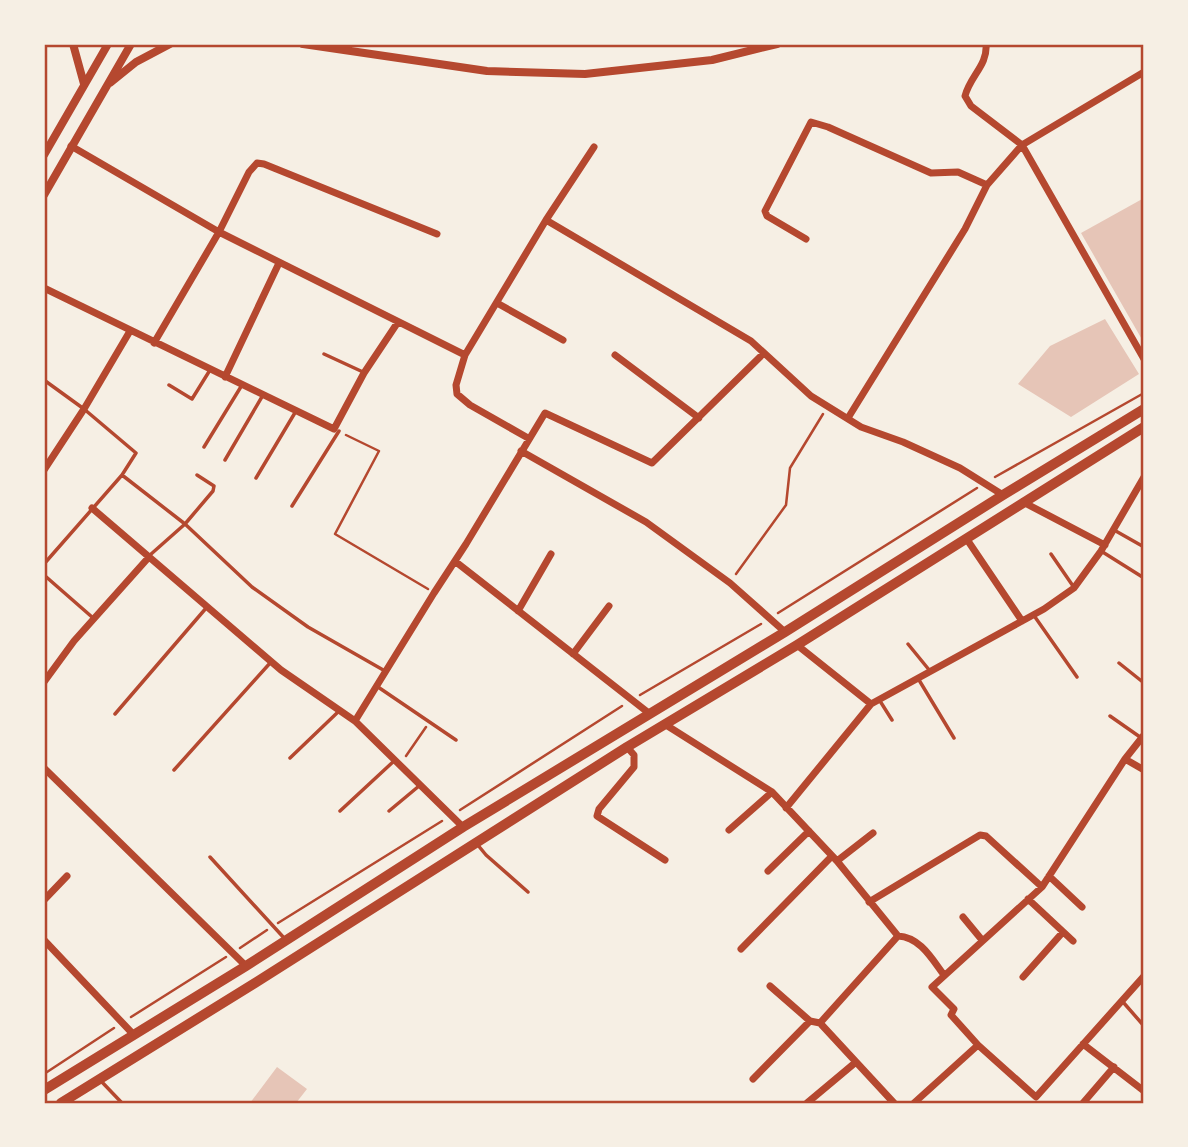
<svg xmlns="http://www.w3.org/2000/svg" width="1188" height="1147" viewBox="0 0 1188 1147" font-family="'PT Sans Narrow',sans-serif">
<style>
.building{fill:#e6c5b7}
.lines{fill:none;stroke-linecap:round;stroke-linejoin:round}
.path{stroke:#b5482f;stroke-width:2.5}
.service{stroke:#b5482f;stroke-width:3.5}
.minor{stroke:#b5482f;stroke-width:7}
.tertiary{stroke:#b5482f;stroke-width:8}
.secondary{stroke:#b5482f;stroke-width:10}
.neatline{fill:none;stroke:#b5482f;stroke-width:2.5}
</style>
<rect width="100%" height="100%" fill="#f6efe4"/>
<path class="building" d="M1144 198V343L1081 233Z
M1105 319 1139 374 1071 417 1018 384 1050 346Z
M277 1067 307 1089 296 1103H250Z"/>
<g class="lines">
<path class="path" d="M346 435 379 451 335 534 428 589
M995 477 1144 393
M736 574 786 505 790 468 823 414
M778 613 977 488
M640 695 761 624
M406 756 426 727
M460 810 622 706
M278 923 442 821
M240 948 267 930
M131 1017 226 957
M44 1074 114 1028"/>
<path class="service" d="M324 354 363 372
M44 380 84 409 136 453 122 475 44 564
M169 385 192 399 210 370
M204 447 242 385
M225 460 263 395
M122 475 185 524 252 587 308 627 385 671
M256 478 296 411
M292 506 339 431
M1114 530 1144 547
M1101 551 1144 578
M1051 554 1073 586
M150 555 185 524 213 491 214 486 197 475
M44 575 92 617
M1035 617 1077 677
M908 644 930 671
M1119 663 1144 683
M919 680 954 738
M378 687 456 740
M880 701 892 720
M115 714 207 607
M1110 716 1140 737
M290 758 338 712
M174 770 271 662
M340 811 394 761
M389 811 419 786
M477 844 486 855 528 892
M210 857 285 939
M1123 1002 1144 1026
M100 1080 122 1103"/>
<path class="minor" d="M986 44C988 65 970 76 965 96L971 106 1022 145 1144 359
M71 146 219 232 465 355
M546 220 751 341 811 396 861 427 903 442 960 468 1003 495
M806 239 767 216 765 211 811 122 828 127 931 173 958 172 987 185
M44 288 334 429 364 373 398 322
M497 303 563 340
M154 343 219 232 249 172 257 163 264 164 437 234
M615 355 699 418
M225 377 279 263
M848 418 965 229 987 185 1022 145 1144 72
M528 438 470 405 457 394 456 385 465 355 546 220 594 147
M521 451 646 522 730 583 785 632
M44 470 84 409 130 331
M1023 502 1105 545
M92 508 281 670 355 721 463 827
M966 538 1022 621
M456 562 650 714
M518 611 551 554
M797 645 871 704
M573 654 609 606
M44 682 74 641 149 557
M355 721 434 593 466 544 545 413 652 463 764 353
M666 725 772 792 837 861 898 936C920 937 932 959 944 975
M1144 735 1125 759 1042 887 932 987 954 1009 951 1015 978 1045 1036 1097 1144 976
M627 747 634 755V767L599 809 597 816 665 860
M1125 759 1144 770
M44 768 246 966
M786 808 871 704 1044 609 1074 588 1101 551 1144 477
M729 830 772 792
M837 861 873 833
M768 871 809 831
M1049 876 1082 907
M1028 899 1073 941
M44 900 67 876
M869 902 980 835 986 836 1042 887
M963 917 982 940
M44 940 133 1034
M741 949 832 856
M1023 977 1063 932
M770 986 810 1021 820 1023 894 1103
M820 1023 898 936
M1083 1044 1144 1091
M753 1079 810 1021
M807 1103 856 1062
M914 1103 978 1045
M1083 1103 1114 1067"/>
<path class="tertiary" d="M73 44 84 84
M303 44 487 71 585 74 712 60 777 44
M110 83 136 62 170 44
M44 155 108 44
M44 195 131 44"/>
<path class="secondary" d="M44 1090 246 966 463 827 785 632 1003 495 1144 409
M61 1103 255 983 627 747 797 645 1144 427"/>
</g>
<rect width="1188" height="1147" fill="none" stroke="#f6efe4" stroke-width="91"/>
<rect x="46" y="46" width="1096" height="1056" class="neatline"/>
</svg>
